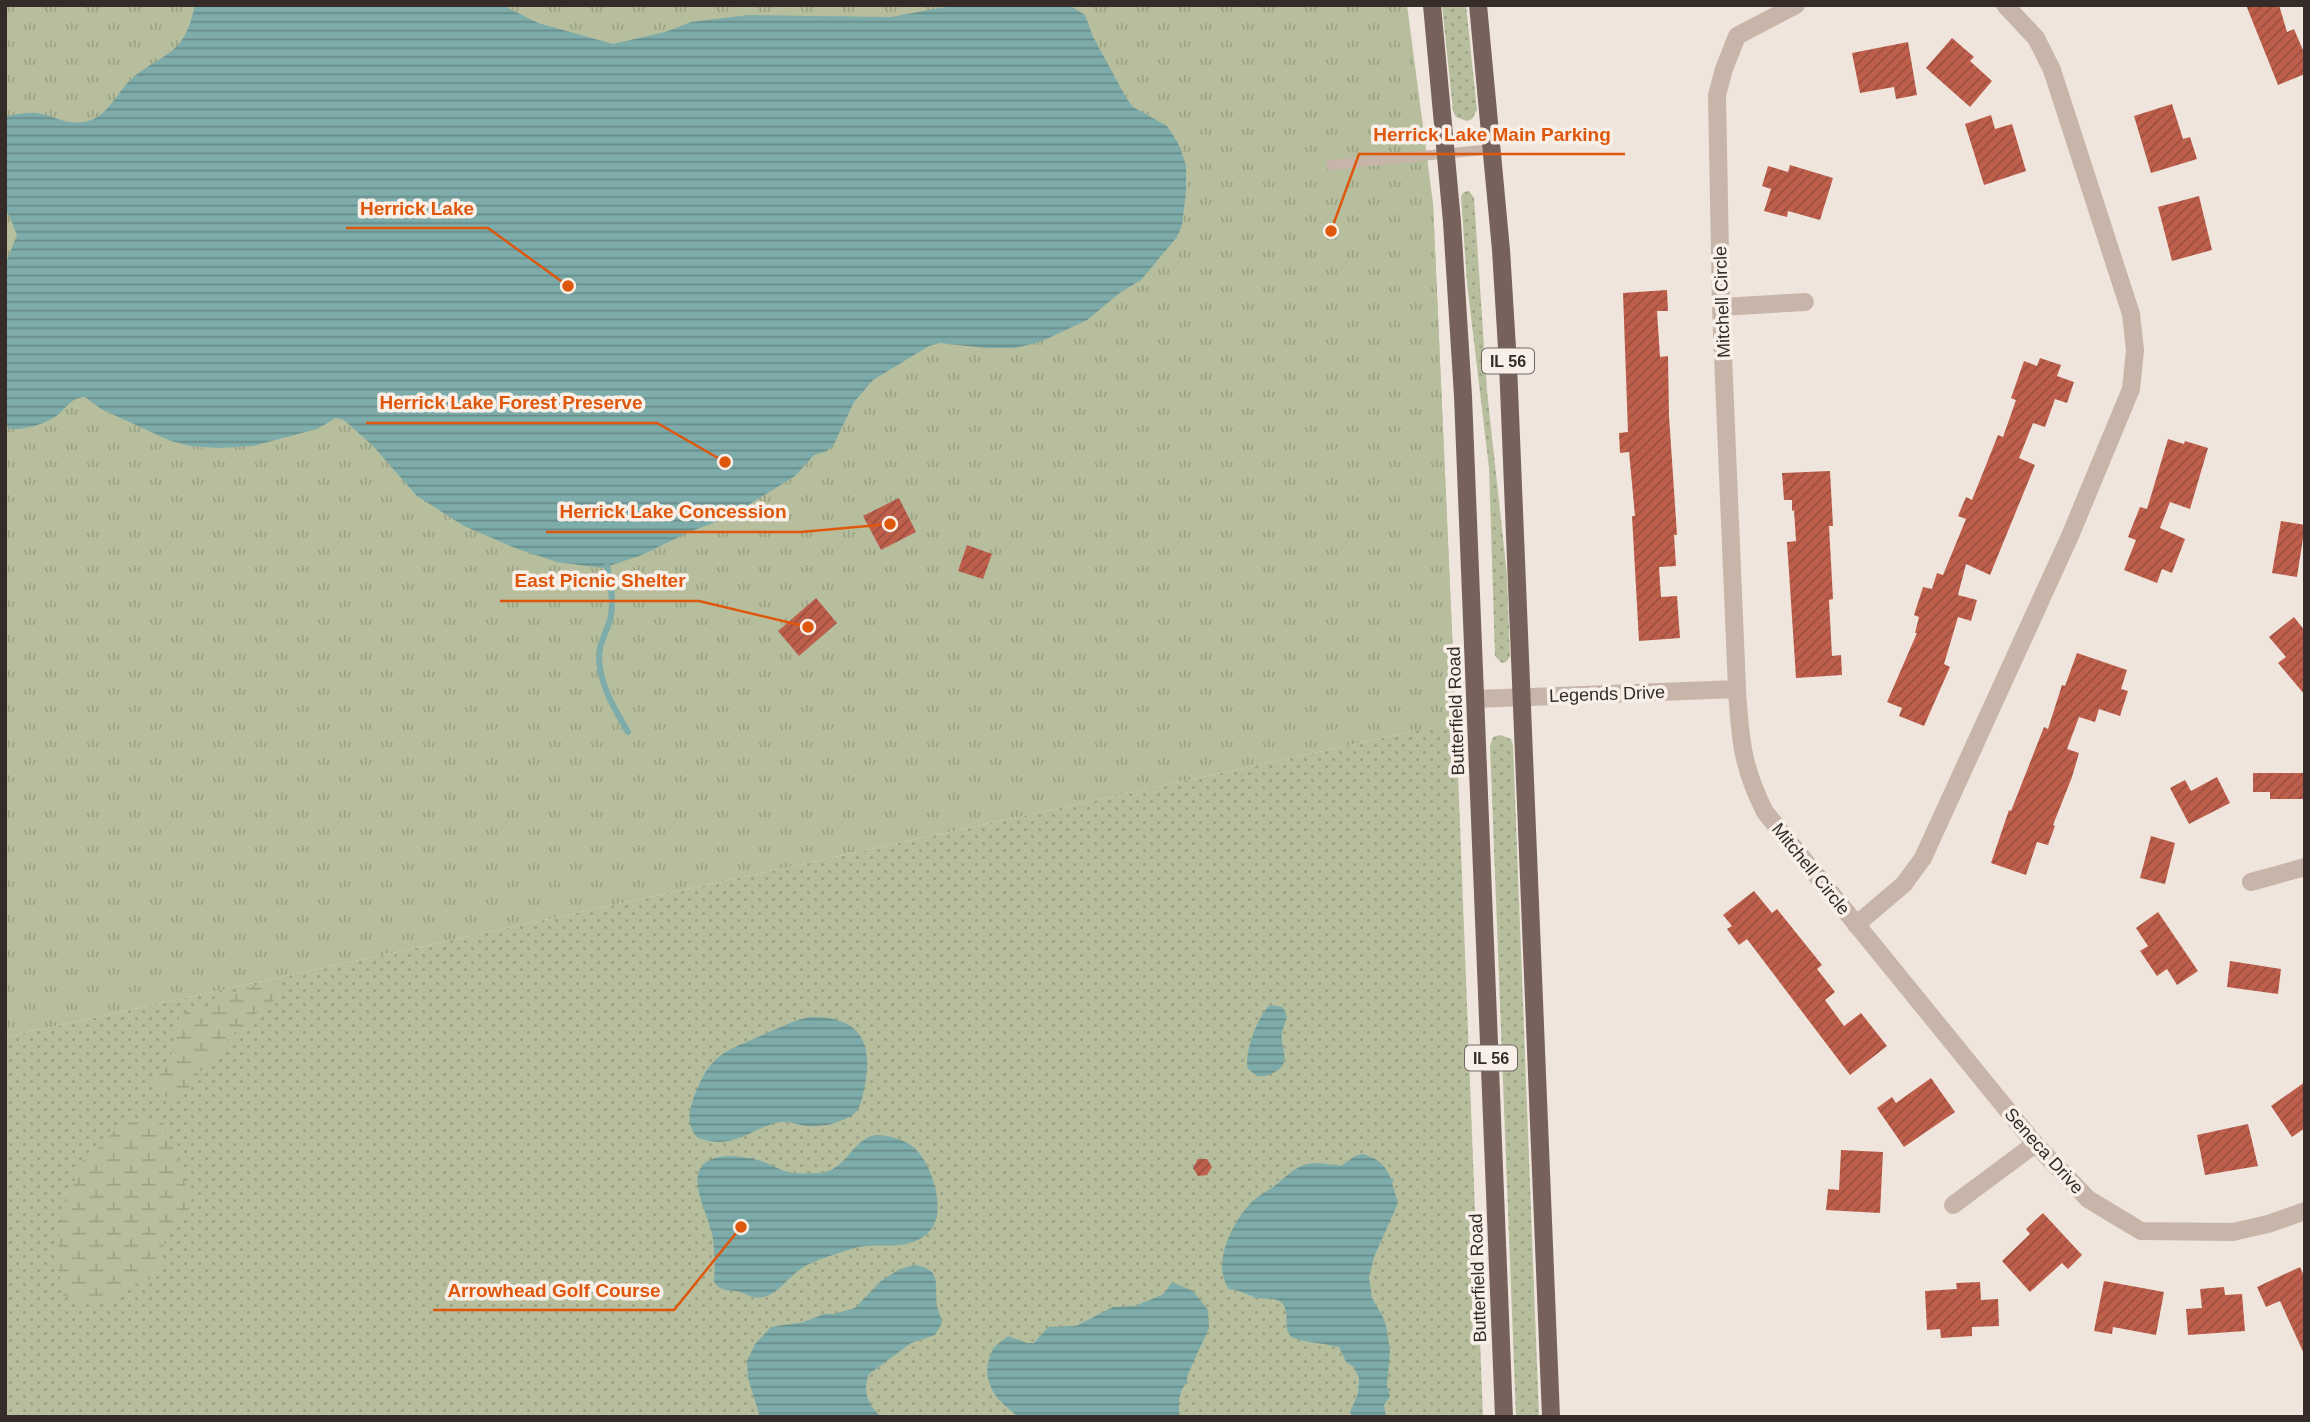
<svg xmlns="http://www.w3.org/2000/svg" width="2310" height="1422" viewBox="0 0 2310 1422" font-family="Arial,sans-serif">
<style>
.grass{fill:url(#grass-dots)}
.wetland{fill:url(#wetland-marsh)}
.park{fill:url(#park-tufts)}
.water{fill:url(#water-rules)}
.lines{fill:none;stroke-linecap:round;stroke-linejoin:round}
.stream{stroke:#7dacaa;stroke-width:6}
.building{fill:url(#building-hatch)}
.service{stroke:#c8b5a9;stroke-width:10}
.minor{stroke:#c8b5a9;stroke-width:18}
.primary{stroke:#76625a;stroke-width:18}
.labels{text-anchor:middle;stroke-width:7;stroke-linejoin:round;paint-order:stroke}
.shield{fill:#f8f0e8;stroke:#706662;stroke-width:2}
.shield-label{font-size:16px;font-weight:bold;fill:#352b28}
.street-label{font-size:18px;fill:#352b28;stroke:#f8f0e8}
.leader{fill:none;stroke:#df570d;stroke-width:2.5}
.callout-dot{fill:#df570d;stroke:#f8f0e8;stroke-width:2.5}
.callout-label{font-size:19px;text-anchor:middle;font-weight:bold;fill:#df570d;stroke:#f8f0e8;stroke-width:7;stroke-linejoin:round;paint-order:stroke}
</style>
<defs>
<pattern id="grass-dots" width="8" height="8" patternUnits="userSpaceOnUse" patternTransform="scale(1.75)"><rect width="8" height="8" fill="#b6be9d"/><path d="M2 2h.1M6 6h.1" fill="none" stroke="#9da387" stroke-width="1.8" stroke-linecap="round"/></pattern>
<pattern id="wetland-marsh" width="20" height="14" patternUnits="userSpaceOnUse" patternTransform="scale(1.75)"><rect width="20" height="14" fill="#b6be9d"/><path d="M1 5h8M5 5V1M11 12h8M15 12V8" fill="none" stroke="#9da387"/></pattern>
<pattern id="park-tufts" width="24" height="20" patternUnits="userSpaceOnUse" patternTransform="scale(1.75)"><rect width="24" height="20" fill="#b6be9d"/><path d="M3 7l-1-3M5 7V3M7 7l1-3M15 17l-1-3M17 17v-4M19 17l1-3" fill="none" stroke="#9da387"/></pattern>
<pattern id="water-rules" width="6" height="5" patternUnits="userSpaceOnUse" patternTransform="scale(1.75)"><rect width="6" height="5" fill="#7dacaa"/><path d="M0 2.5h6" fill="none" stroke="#678c8a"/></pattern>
<pattern id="building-hatch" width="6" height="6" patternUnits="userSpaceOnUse" patternTransform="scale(1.75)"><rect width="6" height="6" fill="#be5f4c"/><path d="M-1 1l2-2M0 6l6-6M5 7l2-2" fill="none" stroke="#9b4f3f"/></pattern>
</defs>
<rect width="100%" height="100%" fill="#f0e5dc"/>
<path class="grass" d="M1442 5H1466L1477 110 1472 119 1467 121 1456 117 1453 111Z
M1469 191 1474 198 1487 391 1507 575 1510 657 1506 662 1502 663 1495 656 1489 468 1467 283 1461 196 1464 192Z
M1433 203 1456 722 1483 1417H5V1037L1410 732Z
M1500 735 1511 739 1513 745 1539 1417H1516L1490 746 1493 737Z"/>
<path class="wetland" d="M272 980 280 985 283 994 244 1023 211 1058 182 1096 176 1098 161 1096C147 1077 168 1067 173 1049 176 1038 176 1026 180 1015L192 1009 213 1005 233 993Z
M139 1120 164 1123 166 1135 177 1154 181 1167 190 1208C186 1216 175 1219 170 1228 162 1241 163 1262 157 1277L132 1285 110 1301 100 1303H89L64 1296 58 1268V1241L63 1208 71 1192 80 1163 93 1154 117 1128Z"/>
<path class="park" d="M5 5H1407L1433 203 1456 722 5 1037Z"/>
<path class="water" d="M195 5H502L538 23 613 44 665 32 691 22 748 15 891 17 956 5H1069L1085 15 1093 37 1127 99 1133 107 1167 126 1178 143 1186 165V192L1182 225 1177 237 1141 280 1121 292 1087 320 1040 342 1015 348H985L940 343 929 346 873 380 854 402 834 444 827 451 814 455 795 476 727 518 689 532 642 555 603 568 557 562 515 548 464 526 417 496 373 446 344 420 336 418 317 429 253 446 218 448 190 446 171 441 101 409 85 397C68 398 66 411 53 418 43 425 22 430 10 429L5 423V265L17 235 9 215 5 211V117C16 114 26 112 37 113 54 116 66 125 84 122 109 118 117 90 135 76 150 63 171 56 182 40 189 30 192 17 195 5Z
M1271 1005 1282 1007C1291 1017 1284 1022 1282 1033 1279 1047 1292 1059 1278 1070 1271 1075 1265 1077 1257 1076L1248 1069C1243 1057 1258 1012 1271 1005Z
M810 1017C862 1016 874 1044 864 1090 861 1102 860 1112 849 1117 836 1124 821 1127 807 1126 798 1125 789 1121 780 1122 750 1128 735 1151 698 1138 688 1129 688 1114 692 1103 710 1051 724 1053 769 1032 784 1026 794 1020 810 1017Z
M876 1135C889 1135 902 1139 912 1146 932 1161 949 1215 928 1233 904 1254 879 1240 851 1249 836 1254 819 1259 805 1266 789 1275 778 1295 763 1297 754 1299 750 1296 743 1293 732 1288 722 1294 714 1282 715 1268 715 1254 713 1239 711 1219 685 1178 705 1163 717 1153 743 1156 757 1160 768 1162 777 1169 788 1172 799 1174 814 1174 825 1172 847 1167 853 1139 876 1135Z
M1363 1154C1376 1158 1386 1165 1390 1177L1394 1180 1392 1183 1398 1203 1374 1257 1369 1278 1372 1298 1384 1319 1387 1331 1390 1351 1387 1386 1390 1396 1384 1405 1386 1417H1353L1350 1412 1358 1394 1359 1378 1354 1367 1346 1362 1339 1347C1329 1344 1299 1342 1292 1337 1282 1329 1290 1316 1284 1306 1278 1295 1264 1301 1254 1297 1245 1294 1240 1290 1229 1289 1211 1265 1232 1223 1250 1204 1256 1197 1264 1193 1272 1188 1283 1180 1293 1167 1308 1164 1318 1162 1331 1164 1341 1166L1355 1156Z
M914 1265C943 1269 934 1284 937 1306 938 1311 941 1317 942 1323L935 1335 911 1343 869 1374C862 1392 868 1404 881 1417H760L748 1378 747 1361 755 1344 771 1327 804 1322 824 1314H834L855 1308 881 1281 900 1269Z
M1172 1282 1193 1291 1208 1310 1209 1328 1188 1374 1186 1384C1178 1392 1178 1406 1180 1417H1019C995 1400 979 1380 992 1351 995 1344 1003 1341 1008 1336L1027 1343H1034L1048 1327 1076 1326 1113 1307 1135 1306 1164 1294Z"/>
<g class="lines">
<path class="stream" d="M607 566C611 583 614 604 610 620 606 633 599 643 599 657 600 686 614 708 628 732"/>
</g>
<path class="building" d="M2246 5H2279L2287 32 2294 29 2305 55V74L2278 85Z
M1952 38 1974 57 1970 61 1992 81 1970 107 1926 68Z
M1908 42 1917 95 1896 99 1894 87 1860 93 1852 53Z
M2172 104 2183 139 2190 137 2197 159 2151 173 2134 116Z
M1991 115 1995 129 2012 124 2026 171 1984 185 1965 124Z
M1790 165 1833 178 1820 220 1788 211 1787 217 1764 211 1771 189 1762 186 1768 166 1788 172Z
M2199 196 2212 250 2172 261 2158 207Z
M1667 290 1668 311H1657L1660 357 1668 356 1669 416 1677 535H1674L1676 566 1659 567 1661 597 1677 596 1680 638 1639 641 1632 516H1635L1629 452 1620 453 1619 433 1628 432 1623 293Z
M2040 358 2061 365 2057 376 2074 382 2067 403 2055 399 2045 427 2033 423 2019 458 2035 465 1990 575 1966 564 1958 595 1977 600 1971 621 1958 617 1944 664 1950 667 1924 726 1899 716 1902 708 1887 702 1917 633H1915L1919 617 1914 615 1923 587 1932 589 1937 573 1943 575 1966 519 1958 516 1966 497 1972 500 1998 435 2003 437 2016 400 2011 398 2024 361 2037 366Z
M2168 439 2184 444 2185 441 2208 448 2190 509 2170 502 2160 528 2185 539 2172 573 2162 569 2157 583 2124 570 2136 540 2128 537 2140 507 2147 509Z
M1830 471 1833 526H1829L1833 599 1829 600 1832 656 1841 655 1842 675 1796 678 1787 542 1796 541 1794 510 1792 511V500H1784L1782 473Z
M899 498 916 532 881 550 863 516Z
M2281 521 2305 525 2297 577 2272 573Z
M967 545 992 554 983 579 958 571Z
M816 598 837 623 799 656 778 631Z
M2294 617 2305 631V695L2278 663 2286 657 2269 637Z
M2077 653 2127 670 2121 689 2128 691 2120 716 2099 709 2095 722 2079 717 2067 749 2079 753 2072 777 2053 825 2055 826 2048 845 2037 842 2026 875 1991 863 2009 810 2011 811 2044 727 2048 729 2062 685 2065 686Z
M2253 773H2305V799H2270V792H2253Z
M2217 777 2230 803 2189 824 2170 788 2185 780 2191 791Z
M2151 836 2175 843 2165 884 2140 878Z
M1754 891 1772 913 1777 909 1822 965 1817 969 1835 992 1825 1000 1844 1026 1861 1013 1887 1046 1850 1075 1747 939 1739 945 1727 929 1732 926 1723 915Z
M2158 912 2198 971 2177 985 2167 969 2157 976 2140 951 2148 946 2136 928Z
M2230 961 2281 969 2278 994 2227 987Z
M1931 1078 1955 1112 1904 1147 1877 1108 1892 1097 1896 1103Z
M2305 1082V1128L2292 1137 2271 1106Z
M2248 1124 2258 1166 2205 1175 2197 1135Z
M1841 1150 1883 1152 1880 1213 1826 1210 1828 1189 1839 1190Z
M1198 1159H1207L1212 1167 1207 1175 1198 1176 1193 1168Z
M2043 1213 2082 1255 2068 1269 2062 1263 2030 1292 2002 1261 2030 1234 2026 1229Z
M2300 1267 2305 1278V1356L2280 1301 2266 1307 2257 1287Z
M2104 1281 2164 1292 2156 1335 2113 1327 2112 1334 2094 1331Z
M1980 1282 1981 1300 1998 1299 1999 1326 1972 1327V1336L1941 1338 1940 1329 1927 1330 1925 1291 1957 1289 1956 1283Z
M2224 1287 2225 1295 2242 1294 2245 1331 2188 1335 2186 1309 2202 1308 2200 1289Z"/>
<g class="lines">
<path class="service" d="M1331 165 1492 149"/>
<path class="minor" d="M1796 5 1737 36 1724 69 1717 95 1721 307 1737 689C1740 738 1742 767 1765 812L2035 1144 2088 1199 2141 1231 2233 1232 2268 1224 2305 1211
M1721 307 1805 302
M1477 699 1737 689
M2251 882 2305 867
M1856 925 1904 884 1923 858 2070 536 2131 389 2135 350 2131 314 2052 70 2036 38 2005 5
M1953 1205 2035 1144"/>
<path class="primary" d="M1432 5 1452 222 1463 396 1504 1417
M1478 5 1501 250 1508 364 1551 1417"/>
</g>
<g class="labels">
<g class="shield">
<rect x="1482" y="348.5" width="52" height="25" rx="5"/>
<rect x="1465" y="1045.5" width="52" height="25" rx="5"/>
</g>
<g class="shield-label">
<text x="1508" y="367">IL 56</text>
<text x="1491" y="1064">IL 56</text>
</g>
<g class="street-label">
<text transform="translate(1722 302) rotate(-92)" y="6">Mitchell Circle</text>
<text transform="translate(1607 694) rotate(-2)" y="6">Legends Drive</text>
<text transform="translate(1456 711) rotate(-92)" y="6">Butterfield Road</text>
<text transform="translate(1811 869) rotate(51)" y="6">Mitchell Circle</text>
<text transform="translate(2044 1151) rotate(48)" y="6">Seneca Drive</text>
<text transform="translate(1478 1278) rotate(-92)" y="6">Butterfield Road</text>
</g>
</g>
<path class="leader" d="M1331 231L1359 154H1625M568 286L488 228H346M725 462L657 423H366M890 524L801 532H546M808 627L699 601H500M741 1227L674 1310H433"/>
<g class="callout-dot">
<circle cx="1331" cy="231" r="7"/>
<circle cx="568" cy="286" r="7"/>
<circle cx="725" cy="462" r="7"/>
<circle cx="890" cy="524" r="7"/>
<circle cx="808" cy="627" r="7"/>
<circle cx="741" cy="1227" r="7"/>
</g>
<g class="callout-label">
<text x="1492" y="141">Herrick Lake Main Parking</text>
<text x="417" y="215">Herrick Lake</text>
<text x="511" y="409">Herrick Lake Forest Preserve</text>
<text x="673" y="518">Herrick Lake Concession</text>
<text x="600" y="587">East Picnic Shelter</text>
<text x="554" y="1297">Arrowhead Golf Course</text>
</g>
<rect width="2310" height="1422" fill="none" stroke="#352b28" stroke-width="14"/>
</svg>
